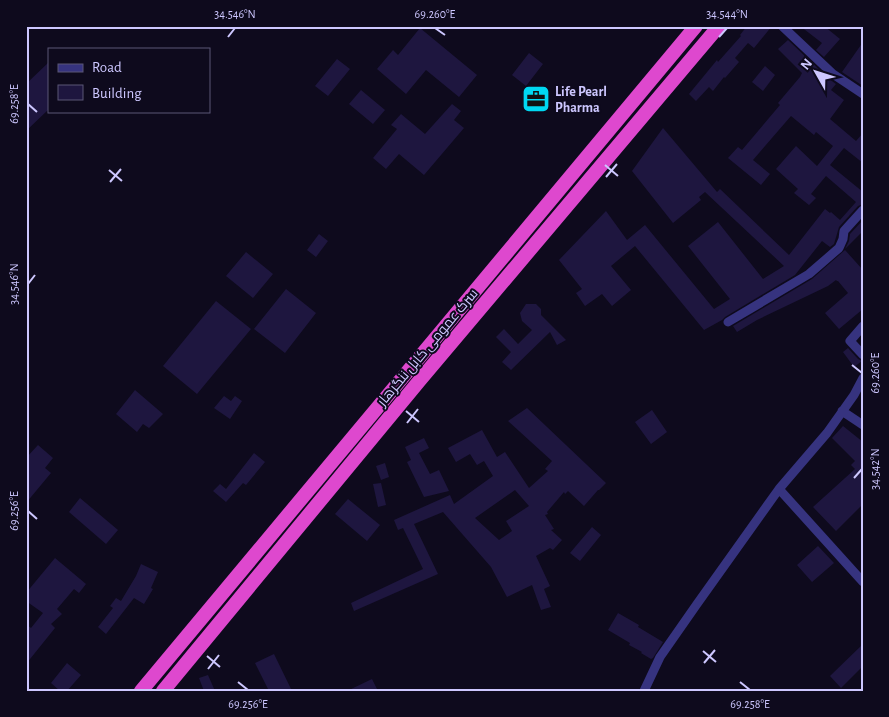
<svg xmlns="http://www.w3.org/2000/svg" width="889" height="717" viewBox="0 0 889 717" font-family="'Alegreya Sans',Cairo,sans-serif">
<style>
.building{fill:#1e163f;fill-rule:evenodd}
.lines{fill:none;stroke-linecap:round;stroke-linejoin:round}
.minor{stroke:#36337f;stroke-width:9}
.trunk{stroke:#de48ce;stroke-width:14}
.ticks{fill:none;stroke:#cdc7ff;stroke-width:2}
.labels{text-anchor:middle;stroke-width:4;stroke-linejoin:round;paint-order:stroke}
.poi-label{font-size:14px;font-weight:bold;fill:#cdc7ff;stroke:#0e0a1d;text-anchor:start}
.street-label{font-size:14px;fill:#cdc7ff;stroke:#0e0a1d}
.neatline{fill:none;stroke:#cdc7ff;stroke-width:2}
.ticks-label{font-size:12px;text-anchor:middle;fill:#cdc7ff}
</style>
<rect width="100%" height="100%" fill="#0e0a1d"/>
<path class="building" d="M747 26H772L754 48 748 43 735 58 739 62 725 78 724 77 713 91 709 87 696 101 689 94 717 60 718 62 741 36 740 35Z
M800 26H824L840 39 824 57 816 50 822 43Z
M420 28 477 75 459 97 426 70 406 94 377 69 393 50 398 55Z
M788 40 829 79 836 84 831 90 844 100 830 119 856 141 863 133V163L844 148 830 165 863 192V204L858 206 839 227 834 244 830 247 822 241 795 275 725 317 722 320 704 330 635 246 611 266 631 290 612 306 602 294 585 306 576 293 582 289 559 260 606 211 627 240 645 225 714 309 730 299 688 246 718 222 763 279 784 266 705 192 699 197 701 200 673 223 632 171 663 128 717 192 720 189 789 255 825 209 830 213 831 212 840 220 856 202 826 176 811 194 816 198 809 205 794 193 798 189 776 169 796 146 817 166 833 146 816 132 814 135 791 116 753 160 770 174 761 185 728 158 738 147 742 150 780 105 778 103 800 77 802 73 778 49Z
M863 42V86L842 72Z
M529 53 543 64 526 86 512 75Z
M337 59 350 69 328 96 315 86Z
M49 62V109L26 131V84Z
M765 66 775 75 763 91 752 82Z
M361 90 385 110 373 124 349 104Z
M452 104 461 111 454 120 464 128 424 175 399 154 386 169 373 158 397 129 391 125 401 114 425 134Z
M863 220V231L845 249 849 241 850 234Z
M319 234 328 241 316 257 307 250Z
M845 250 863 270V309L839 329 825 313 848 293 838 281H837L836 280 828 286 757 320 737 332 733 326 812 279Z
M246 252 273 274 253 298 226 276Z
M286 289 316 313 285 353 254 329Z
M216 301 251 329 197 394 163 366Z
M526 304H536L541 309V315L566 340 557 345 550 332 511 370 502 362 511 352 496 337 504 329 518 344 532 330 522 321 520 313Z
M848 348 858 359 862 361 854 367 843 352Z
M135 390 163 414 149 428 143 424 137 432 116 414Z
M224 396 231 401 235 396 242 401 230 419 214 408Z
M527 408 606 483 599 490H598L584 506 568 491 565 494 564 492 547 512 548 514 545 515 554 529 551 530 562 540 553 550 550 548 536 556 550 586 544 589 551 607 541 610 532 585 507 597 491 567 443 512 414 524 438 574 354 611 351 603 423 569 403 528 398 530 394 520 450 495 454 504 493 476 484 461 477 465 470 454 456 462 448 448 482 430 497 457 505 452 529 488 548 471 545 469 552 461 508 421ZM515 490 529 506 506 521 512 531 499 540 475 518Z
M652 410 667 432 651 444 635 422Z
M843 426 863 442V504L836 531 813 507 855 469 851 465 855 461 832 438Z
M424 438 429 448 419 453 430 474 439 470 449 491 424 497 407 462 411 460 405 447Z
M38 445 53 458 45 468 51 473 26 503V458Z
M254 453 265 462 246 485 243 483 226 502 213 491 220 484 226 489Z
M385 463 389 477 381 480 376 466Z
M381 483 386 505 378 507 373 484Z
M80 498 118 530 106 544 69 512Z
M348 499 380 525 367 541 335 514Z
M592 527 601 535 580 561 570 553Z
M818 546 834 563 812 582 797 565Z
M55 558 86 584 79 593 74 589 57 609 62 614 51 624 55 628 26 664V624L31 628 43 613 26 601V593Z
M141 564 158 572 151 588 153 589 144 604 134 598 106 634 98 627 113 608 110 606 116 598 121 601 136 576Z
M618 613 639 625 638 627 663 642 653 658 651 659 641 653 642 652 629 645 630 643 608 630Z
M863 644V666L841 688 830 676Z
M274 654 292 691H269L255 663Z
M67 663 81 675 67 691H60L51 683Z
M208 675 215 691H204L199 678Z
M372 679 378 691H347Z"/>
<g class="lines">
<path class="minor" d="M782 26 833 74 863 94
M728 322 809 274 839 248 843 239 844 231 863 210
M863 326 850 341 863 355
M842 411 863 425
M779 489 863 582
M644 691 660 657 697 604 779 489 827 433 854 395 863 378"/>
<path class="trunk" d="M141 691 696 26
M163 691 420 380 719 26"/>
</g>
<path class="ticks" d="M435 28 445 35M228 37 235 28M719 37 727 28M28 104 37 112M605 165 618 176M109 170 122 181M606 177 617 164M110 182 121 169M28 284 35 275M852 365 862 373M406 411 419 422M407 423 418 409M854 478 862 469M28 511 37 519M703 651 716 662M207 656 220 667M704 663 715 650M208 669 219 655M238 682 248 690M740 682 750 690"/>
<defs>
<symbol id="office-square" viewBox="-11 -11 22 22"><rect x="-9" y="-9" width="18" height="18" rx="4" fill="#00d8f2" stroke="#0e0a1d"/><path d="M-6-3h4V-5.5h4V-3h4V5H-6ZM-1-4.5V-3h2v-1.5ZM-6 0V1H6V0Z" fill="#111"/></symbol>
</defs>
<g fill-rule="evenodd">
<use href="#office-square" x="520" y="83" width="32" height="32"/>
</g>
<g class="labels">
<g class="poi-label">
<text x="555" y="96">Life Pearl<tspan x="555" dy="16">Pharma</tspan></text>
</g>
<g class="street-label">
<text transform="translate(427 347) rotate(-50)" y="5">سرک عمومی کابل ننگرهار</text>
</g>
</g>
<rect width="889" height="717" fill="none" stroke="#0e0a1d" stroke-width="55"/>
<rect x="48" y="48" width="162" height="65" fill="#0e0a1d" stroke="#5a5677"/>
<rect x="58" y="64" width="25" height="8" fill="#36337f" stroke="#5a5677"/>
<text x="92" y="72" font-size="15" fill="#cdc7ff">Road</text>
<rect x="58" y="85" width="25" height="15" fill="#1e163f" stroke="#5a5677"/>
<text x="92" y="98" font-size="15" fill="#cdc7ff">Building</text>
<g transform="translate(816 72) rotate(309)" stroke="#0e0a1d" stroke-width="4" paint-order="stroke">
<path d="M0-4L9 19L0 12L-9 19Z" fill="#cdc7ff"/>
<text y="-8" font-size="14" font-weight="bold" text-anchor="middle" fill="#cdc7ff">N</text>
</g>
<rect x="28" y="28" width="834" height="662" class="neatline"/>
<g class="ticks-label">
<text x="235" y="18">34.546°N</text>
<text x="435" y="18">69.260°E</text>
<text x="727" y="18">34.544°N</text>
<text transform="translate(14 104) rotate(-90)" y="4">69.258°E</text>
<text transform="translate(14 284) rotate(-90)" y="4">34.546°N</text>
<text transform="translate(875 373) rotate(-90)" y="4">69.260°E</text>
<text transform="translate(875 469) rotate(-90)" y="4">34.542°N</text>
<text transform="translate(14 511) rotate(-90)" y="4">69.256°E</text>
<text x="248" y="708">69.256°E</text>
<text x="750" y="708">69.258°E</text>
</g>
</svg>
